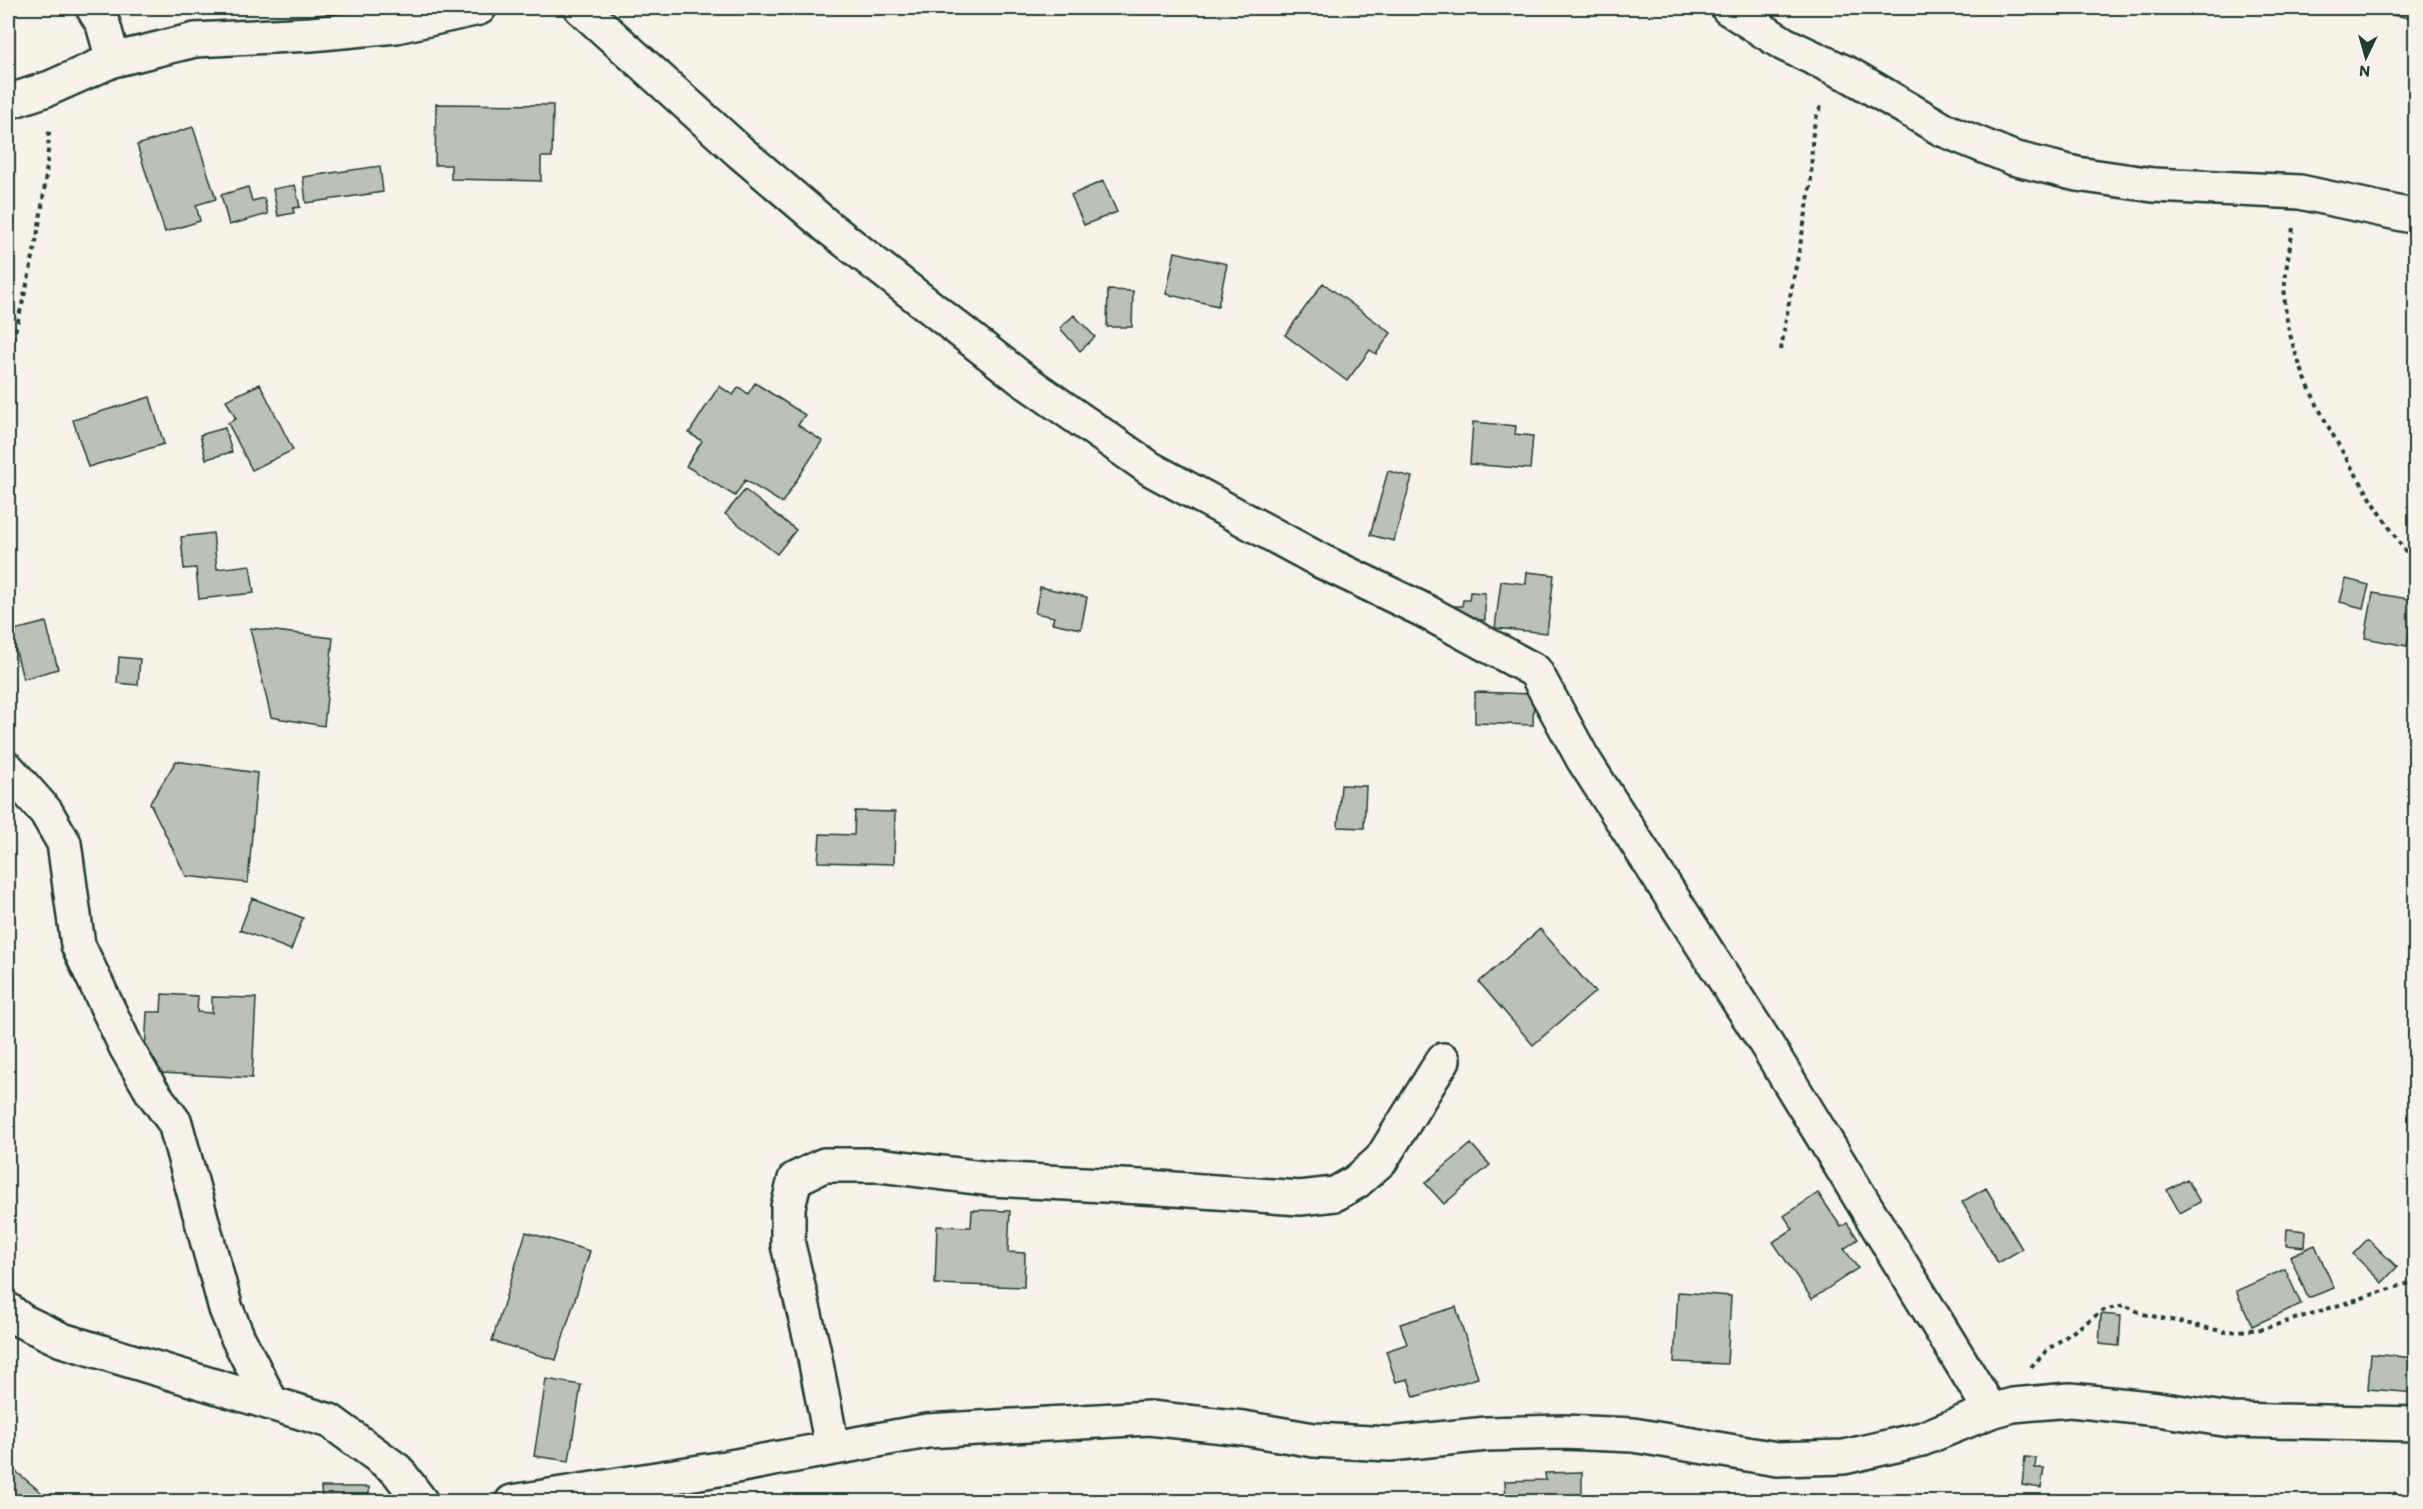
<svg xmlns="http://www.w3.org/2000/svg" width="2423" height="1509" viewBox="0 0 2423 1509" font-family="Itim,sans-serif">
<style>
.building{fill:#bbc1b6;stroke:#1f3d34;stroke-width:1.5}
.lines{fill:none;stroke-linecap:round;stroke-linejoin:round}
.minor-casing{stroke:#1f3d34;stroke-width:38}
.path{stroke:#1f3d34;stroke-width:4;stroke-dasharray:4.5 4.5;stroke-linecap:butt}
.minor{stroke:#f7f3e8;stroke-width:33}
</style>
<rect width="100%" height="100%" fill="#f7f3e8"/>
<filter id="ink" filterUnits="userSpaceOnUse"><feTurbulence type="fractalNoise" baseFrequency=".0167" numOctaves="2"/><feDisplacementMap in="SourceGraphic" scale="12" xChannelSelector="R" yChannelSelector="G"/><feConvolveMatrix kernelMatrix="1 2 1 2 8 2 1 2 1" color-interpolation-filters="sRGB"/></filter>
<g filter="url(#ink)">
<path class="building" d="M2375 8H2416V19L2374 12Z
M436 104 553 105 552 157H541V181L451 179V165H435Z
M193 127 216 199 196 205 200 221 165 232 137 145Z
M380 166 383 192 306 203 303 177Z
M1103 181 1117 212 1084 225 1071 195Z
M295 185 300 207 293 208 294 213 278 216 273 189Z
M248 187 252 201 264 198 268 214 229 225 221 195Z
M1175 252 1227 264 1218 306 1166 294Z
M1323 283 1391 333 1376 354 1370 350 1347 381 1285 335Z
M1108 290 1133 291 1132 327H1107Z
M1074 315 1095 337 1080 351 1060 328Z
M755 383 805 415 798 425 822 441 782 503 745 480 735 496 686 466 702 441 689 433 719 386 733 395 739 387 748 394Z
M260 384 293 450 252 470 228 423 236 419 226 400Z
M150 397 164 444 88 467 73 420Z
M1473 422 1516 426 1515 434 1533 436 1530 469 1470 464Z
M225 428 232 452 206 459 200 435Z
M1388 471 1412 477 1394 541 1370 535Z
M745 490 796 530 777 554 725 514Z
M213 533 217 569 250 565 254 593 199 599 196 568 184 569 181 537Z
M1527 572 1554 575 1547 633 1495 628 1501 581 1526 584Z
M2346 579 2369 585 2363 608 2340 602Z
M1040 587 1087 597 1081 629 1052 623 1054 617 1035 613Z
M1470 592 1485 593V620L1449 619V606H1462L1463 600H1469Z
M2373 593 2415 600 2407 646 2365 638Z
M46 622 58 669 23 679 11 631Z
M250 628 333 638 324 726 271 717Z
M119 657 140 659 138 685 117 683Z
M1475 692 1534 694 1533 725 1475 723Z
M176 761 257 773 248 883 186 876 150 803Z
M1341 785 1366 786 1364 828 1338 827Z
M855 811 895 812 894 864 818 862 820 834 854 835Z
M252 898 303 918 291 950 240 930Z
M1540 929 1595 992 1533 1045 1479 982Z
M162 994 198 996 197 1012 212 1013V997L256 998 252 1078 144 1072 147 1012H161Z
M1471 1144 1490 1165 1444 1204 1425 1183Z
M2187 1179 2200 1202 2180 1213 2167 1190Z
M1986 1188 2022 1249 1998 1263 1962 1202Z
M1818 1193 1841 1227 1847 1223 1858 1239 1844 1249 1858 1268 1812 1299 1773 1242 1793 1229 1784 1216Z
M972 1210 1010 1211 1008 1252 1025 1253 1024 1287 935 1284 937 1226 971 1227Z
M2287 1229 2306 1231 2305 1247 2286 1245Z
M526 1232 590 1251 556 1360 492 1341Z
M2368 1239 2397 1267 2382 1283 2353 1254Z
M2315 1245 2334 1288 2308 1298 2290 1256Z
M2285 1269 2301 1304 2252 1326 2236 1291Z
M1678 1292 1731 1296 1727 1364 1674 1362Z
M1456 1307 1478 1378 1414 1397 1408 1379 1396 1382 1386 1351 1407 1344 1400 1324Z
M2101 1314 2121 1316 2119 1346 2099 1344Z
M2371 1354 2416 1358V1393L2368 1389Z
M546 1379 581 1385 569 1461 534 1456Z
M2025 1457 2036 1458 2035 1468H2044L2041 1488 2022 1485Z
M8 1465 53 1502H8Z
M1582 1472V1502H1506L1505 1481 1546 1480 1545 1473Z
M321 1487H369V1502H322Z
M2395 1492 2399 1502H2374Z"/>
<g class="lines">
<defs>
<path id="minor" d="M93 8 103 24 113 60
M581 8 739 151 828 227 1022 379 1151 469 1321 561 1423 610 1535 671 1583 759 1763 1039 1991 1411
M1728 8 1784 44 1850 75 1942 129 2013 158 2077 174 2153 185 2300 192 2416 217
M8 102 50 88 113 60 195 40 311 34 396 26 479 8
M8 769 46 812 64 843 78 945 126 1047 151 1090 175 1123 226 1309 238 1338 271 1402
M8 1310 22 1321 62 1340 330 1421 397 1470 421 1502
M832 1447 813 1348 788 1245V1207L795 1179 824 1165H879L991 1179 1160 1188 1300 1198 1335 1194 1356 1182 1381 1160 1443 1060
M512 1502 725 1468 927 1431 1149 1418 1243 1428 1314 1440 1390 1444 1487 1434 1563 1432 1633 1435 1777 1459 1844 1457 1922 1439 1991 1411 2013 1405 2070 1400 2158 1409 2230 1420 2416 1424"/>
</defs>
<use href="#minor" class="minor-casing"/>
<path class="path" d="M2293 228C2289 253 2283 279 2285 305 2292 388 2372 498 2416 569
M1781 350C1789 295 1802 242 1810 188 1814 159 1807 129 1823 103
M8 357C29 282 47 206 49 128
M2031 1367 2047 1350 2104 1310 2124 1305 2143 1314 2226 1332 2263 1329 2416 1281"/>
<use href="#minor" class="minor"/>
</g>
</g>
<rect width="2423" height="1509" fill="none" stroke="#f7f3e8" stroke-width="30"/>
<rect x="15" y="15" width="2393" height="1479" fill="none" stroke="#1f3d34" stroke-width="2" filter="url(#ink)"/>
<g transform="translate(2366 57) rotate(185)" stroke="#f7f3e8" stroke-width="4.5" paint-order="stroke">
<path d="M0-4.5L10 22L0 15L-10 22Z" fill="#1f3d34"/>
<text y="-9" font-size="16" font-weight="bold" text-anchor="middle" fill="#1f3d34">N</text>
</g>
</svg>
